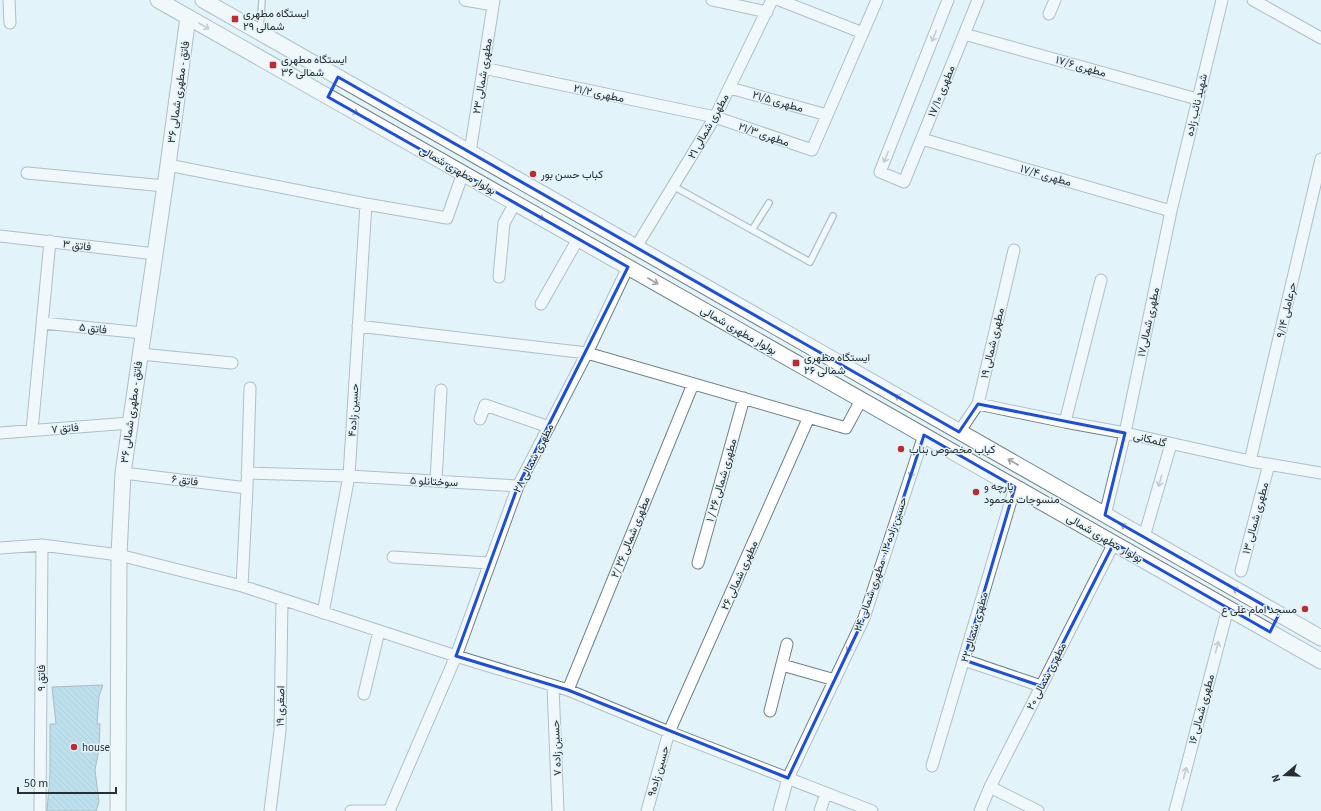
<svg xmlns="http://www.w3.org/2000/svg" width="1321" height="811" viewBox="0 0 1321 811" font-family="'Source Sans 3',Vazirmatn,sans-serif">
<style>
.building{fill:url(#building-back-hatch);stroke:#6a797e}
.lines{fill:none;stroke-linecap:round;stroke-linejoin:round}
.lane-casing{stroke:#718186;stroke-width:8}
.street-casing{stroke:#718186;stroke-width:13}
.secondary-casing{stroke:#718186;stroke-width:17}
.lane{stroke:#fff;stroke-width:5.5}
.street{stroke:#fff;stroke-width:11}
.secondary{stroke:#fff;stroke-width:15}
.oneway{stroke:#9ea1a2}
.marked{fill:none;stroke:#1d4ed8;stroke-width:3;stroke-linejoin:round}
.poi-dot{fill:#bb2b30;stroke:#e3f3fa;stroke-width:1.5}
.labels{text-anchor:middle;stroke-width:3;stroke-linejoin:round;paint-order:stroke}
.poi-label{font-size:11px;fill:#282e31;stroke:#e3f3fa;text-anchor:start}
.street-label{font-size:11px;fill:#282e31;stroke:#e3f3fa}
</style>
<defs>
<pattern id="building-back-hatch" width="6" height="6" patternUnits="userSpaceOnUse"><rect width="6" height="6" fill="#8cc7dd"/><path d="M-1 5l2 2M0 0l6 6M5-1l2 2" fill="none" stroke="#79abbe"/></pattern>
</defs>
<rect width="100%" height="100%" fill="#e3f3fa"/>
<path class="building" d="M103 685 99 696 97 724H100L99 749 95 770 99 802 96 811H47L50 773V724H56L52 687Z"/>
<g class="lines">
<defs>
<path id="lane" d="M260 32 262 0
M673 186 810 262 833 216
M752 230 769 203"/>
<path id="street" d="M9 0 10 23
M465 0 493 5
M712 0 767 12
M779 0 863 33
M948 0 880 172 904 182 978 0
M1253 0 1321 38
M1049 14 1055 0
M964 34 1197 99
M483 68 715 117 812 150 877 0
M730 88 827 115
M922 139 1171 211
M470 152 494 0
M168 165 366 204 447 218 463 173
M27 173 165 186
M0 236 155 254
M636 247 715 117 772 0
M499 277 504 223 515 203
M541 304 578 239
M43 323 143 333
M358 326 587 353 846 428 861 400
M140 354 232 363
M978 404 1065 422 1125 433 1250 461 1321 473
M480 419 485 405 549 427
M1065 422 1101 280
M32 430 50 241
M959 432 978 404 1014 250
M0 433 130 423
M1250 461 1321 159
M123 473 247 488
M247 473 349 476 518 486
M436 481 441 390
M1105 515 1125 433 1171 211 1222 0
M1144 537 1171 444
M0 548 42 545 119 555 242 586 456 656 568 690 669 732 872 811
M393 557 489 563
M698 563 744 398
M1241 571 1269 464
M242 586 247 488 250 388
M323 613 349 476 366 204
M964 660 1041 686
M782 665 835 680
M553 686 558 811
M568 690 693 384
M364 694 379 631
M770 711 787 644
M932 766 1015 487
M990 787 1038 811
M40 811 42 545
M270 811 280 731 282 600
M351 811H389L456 656 518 486 587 353 628 267
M647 811 669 732 809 417
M779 811 788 778 864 618 924 435
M820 811 826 793
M980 811 990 787 1114 543
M1175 811 1228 608"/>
<path id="secondary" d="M158 0 1321 661
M203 0 1321 638
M118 811 119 555 123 473 168 165 188 17"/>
</defs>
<use href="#lane" class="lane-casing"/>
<use href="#street" class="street-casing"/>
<use href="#secondary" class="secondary-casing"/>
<use href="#lane" class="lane"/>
<use href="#street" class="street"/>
<use href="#secondary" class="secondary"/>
</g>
<defs><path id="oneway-shaft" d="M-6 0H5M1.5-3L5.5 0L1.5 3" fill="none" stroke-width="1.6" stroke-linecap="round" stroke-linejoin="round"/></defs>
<g class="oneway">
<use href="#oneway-shaft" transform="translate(204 26) rotate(30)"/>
<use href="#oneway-shaft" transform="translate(934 36) rotate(112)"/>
<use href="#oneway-shaft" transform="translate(353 111) rotate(30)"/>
<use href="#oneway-shaft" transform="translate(886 157) rotate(112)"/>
<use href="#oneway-shaft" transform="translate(539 217) rotate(30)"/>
<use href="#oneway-shaft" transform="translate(653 281) rotate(30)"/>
<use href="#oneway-shaft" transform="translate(900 398) rotate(-150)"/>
<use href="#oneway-shaft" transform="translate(1013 462) rotate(-150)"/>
<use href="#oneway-shaft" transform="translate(912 472) rotate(108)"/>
<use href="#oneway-shaft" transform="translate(1160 481) rotate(106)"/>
<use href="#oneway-shaft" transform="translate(1126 527) rotate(-150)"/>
<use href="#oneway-shaft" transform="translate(1238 591) rotate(-150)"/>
<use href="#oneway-shaft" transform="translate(850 647) rotate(115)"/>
<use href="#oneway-shaft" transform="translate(1217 647) rotate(-75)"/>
<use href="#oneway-shaft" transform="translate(1185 773) rotate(-75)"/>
</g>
<path d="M0 0H1321V811H0ZM338 77 959 432 978 404 1125 433 1105 515 1279 614 1270 632 1114 543 1041 686 964 660 1015 487 924 435 864 618 788 778 568 690 456 656 518 486 628 267 328 97Z" fill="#e3f3fa" fill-opacity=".55" fill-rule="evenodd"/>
<path class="marked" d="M338 77 959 432 978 404 1125 433 1105 515 1279 614 1270 632 1114 543 1041 686 964 660 1015 487 924 435 864 618 788 778 568 690 456 656 518 486 628 267 328 97Z"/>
<g class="poi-dot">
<rect x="231" y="15" width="8" height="8" rx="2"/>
<rect x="269" y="61" width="8" height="8" rx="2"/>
<circle cx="533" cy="174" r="4"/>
<rect x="792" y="359" width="8" height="8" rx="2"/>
<circle cx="901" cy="449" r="4"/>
<circle cx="976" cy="492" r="4"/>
<circle cx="1305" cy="609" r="4"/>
<circle cx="74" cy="747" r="4"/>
</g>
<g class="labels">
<g class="poi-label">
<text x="243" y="17">ایستگاه مطهری<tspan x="243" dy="13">شمالی ۲۹</tspan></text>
<text x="281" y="63">ایستگاه مطهری<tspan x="281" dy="13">شمالی ۳۶</tspan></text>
<text x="541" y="178">كباب حسن بور</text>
<text x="804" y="361">ایستگاه مطهری<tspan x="804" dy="13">شمالی ۲۶</tspan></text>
<text x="909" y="453">كباب مخصوص بناب</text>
<text x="984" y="490">پارچه و<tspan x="984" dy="13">منسوجات محمود</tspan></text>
<text x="1297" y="613" text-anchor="end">مسجد امام علی ع</text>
<text x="82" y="751">house</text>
</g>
<g class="street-label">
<text transform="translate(1081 66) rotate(16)" y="4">مطهری ۱۷/۶</text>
<text transform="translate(482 76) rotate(-81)" y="4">مطهری شمالی ۲۳</text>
<text transform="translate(941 91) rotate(-68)" y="4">مطهری ۱۷/۱۰</text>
<text transform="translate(178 92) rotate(-82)" y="4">فاتق - مطهری شمالی ۳۶</text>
<text transform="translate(599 93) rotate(12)" y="4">مطهری ۲۱/۲</text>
<text transform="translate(778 101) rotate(16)" y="4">مطهری ۲۱/۵</text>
<text transform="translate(1196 105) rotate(-77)" y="4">شهید نائب زاده</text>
<text transform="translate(708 126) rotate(-61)" y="4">مطهری شمالی ۲۱</text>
<text transform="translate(764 134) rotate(19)" y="4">مطهری ۲۱/۳</text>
<text transform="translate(458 170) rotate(30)" y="4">بولوار مطهری شمالی</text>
<text transform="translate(1046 175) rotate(16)" y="4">مطهری ۱۷/۴</text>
<text transform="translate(77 245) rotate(7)" y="4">فاتق ۳</text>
<text transform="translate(1286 310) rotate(-77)" y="4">حرعاملی ۹/۱۴</text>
<text transform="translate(1148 322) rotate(-78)" y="4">مطهری شمالی۱۷</text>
<text transform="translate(93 328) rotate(6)" y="4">فاتق ۵</text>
<text transform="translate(739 330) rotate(30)" y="4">بولوار مطهری شمالی</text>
<text transform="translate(992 343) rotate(-77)" y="4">مطهری شمالی ۱۹</text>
<text transform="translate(353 410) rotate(-87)" y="4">حسین زاده۴</text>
<text transform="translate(131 412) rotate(-82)" y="4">فاتق - مطهری شمالی ۳۶</text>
<text transform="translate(65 428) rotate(-4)" y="4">فاتق ۷</text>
<text transform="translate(1150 439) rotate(14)" y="4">گلمکانی</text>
<text transform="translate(533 458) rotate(-63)" y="4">مطهری شمالی ۲۸</text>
<text transform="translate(185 480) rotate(7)" y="4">فاتق ۶</text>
<text transform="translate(721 480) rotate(-74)" y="4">مطهری شمالی ۲۶ / ۱</text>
<text transform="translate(434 481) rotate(3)" y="4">سوختانلو ۵</text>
<text transform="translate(1255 518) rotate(-75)" y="4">مطهری شمالی ۱۳</text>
<text transform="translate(630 537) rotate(-68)" y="4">مطهری شمالی ۲۶ /۲</text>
<text transform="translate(1105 538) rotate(30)" y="4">بولوار مطهری شمالی</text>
<text transform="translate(880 564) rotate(-71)" y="4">حسین زاده ۱۲ - مطهری شمالی ۲۴</text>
<text transform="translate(739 575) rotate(-66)" y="4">مطهری شمالی ۲۶</text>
<text transform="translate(974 627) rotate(-74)" y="4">مطهری شمالی۲۲</text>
<text transform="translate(1046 676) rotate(-63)" y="4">مطهری شمالی ۲۰</text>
<text transform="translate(41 678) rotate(-90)" y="4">فاتق ۹</text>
<text transform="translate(280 706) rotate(-89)" y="4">اصغری ۱۹</text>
<text transform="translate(1201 709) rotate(-75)" y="4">مطهری شمالی ۱۶</text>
<text transform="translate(556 748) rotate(-92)" y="4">حسین زاده ۷</text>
<text transform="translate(658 771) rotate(-74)" y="4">حسین زاده۹</text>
</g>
</g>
<g transform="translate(1285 775) rotate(251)" stroke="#e3f3fa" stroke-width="3" paint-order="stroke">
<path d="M0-3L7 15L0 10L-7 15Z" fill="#282e31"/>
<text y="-6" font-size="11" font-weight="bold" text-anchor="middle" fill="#282e31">N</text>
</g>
<path d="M18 787v6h98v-6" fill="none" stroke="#282e31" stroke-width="2"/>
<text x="24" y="787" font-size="12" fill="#282e31" stroke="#e3f3fa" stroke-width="3" paint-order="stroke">50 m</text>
</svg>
